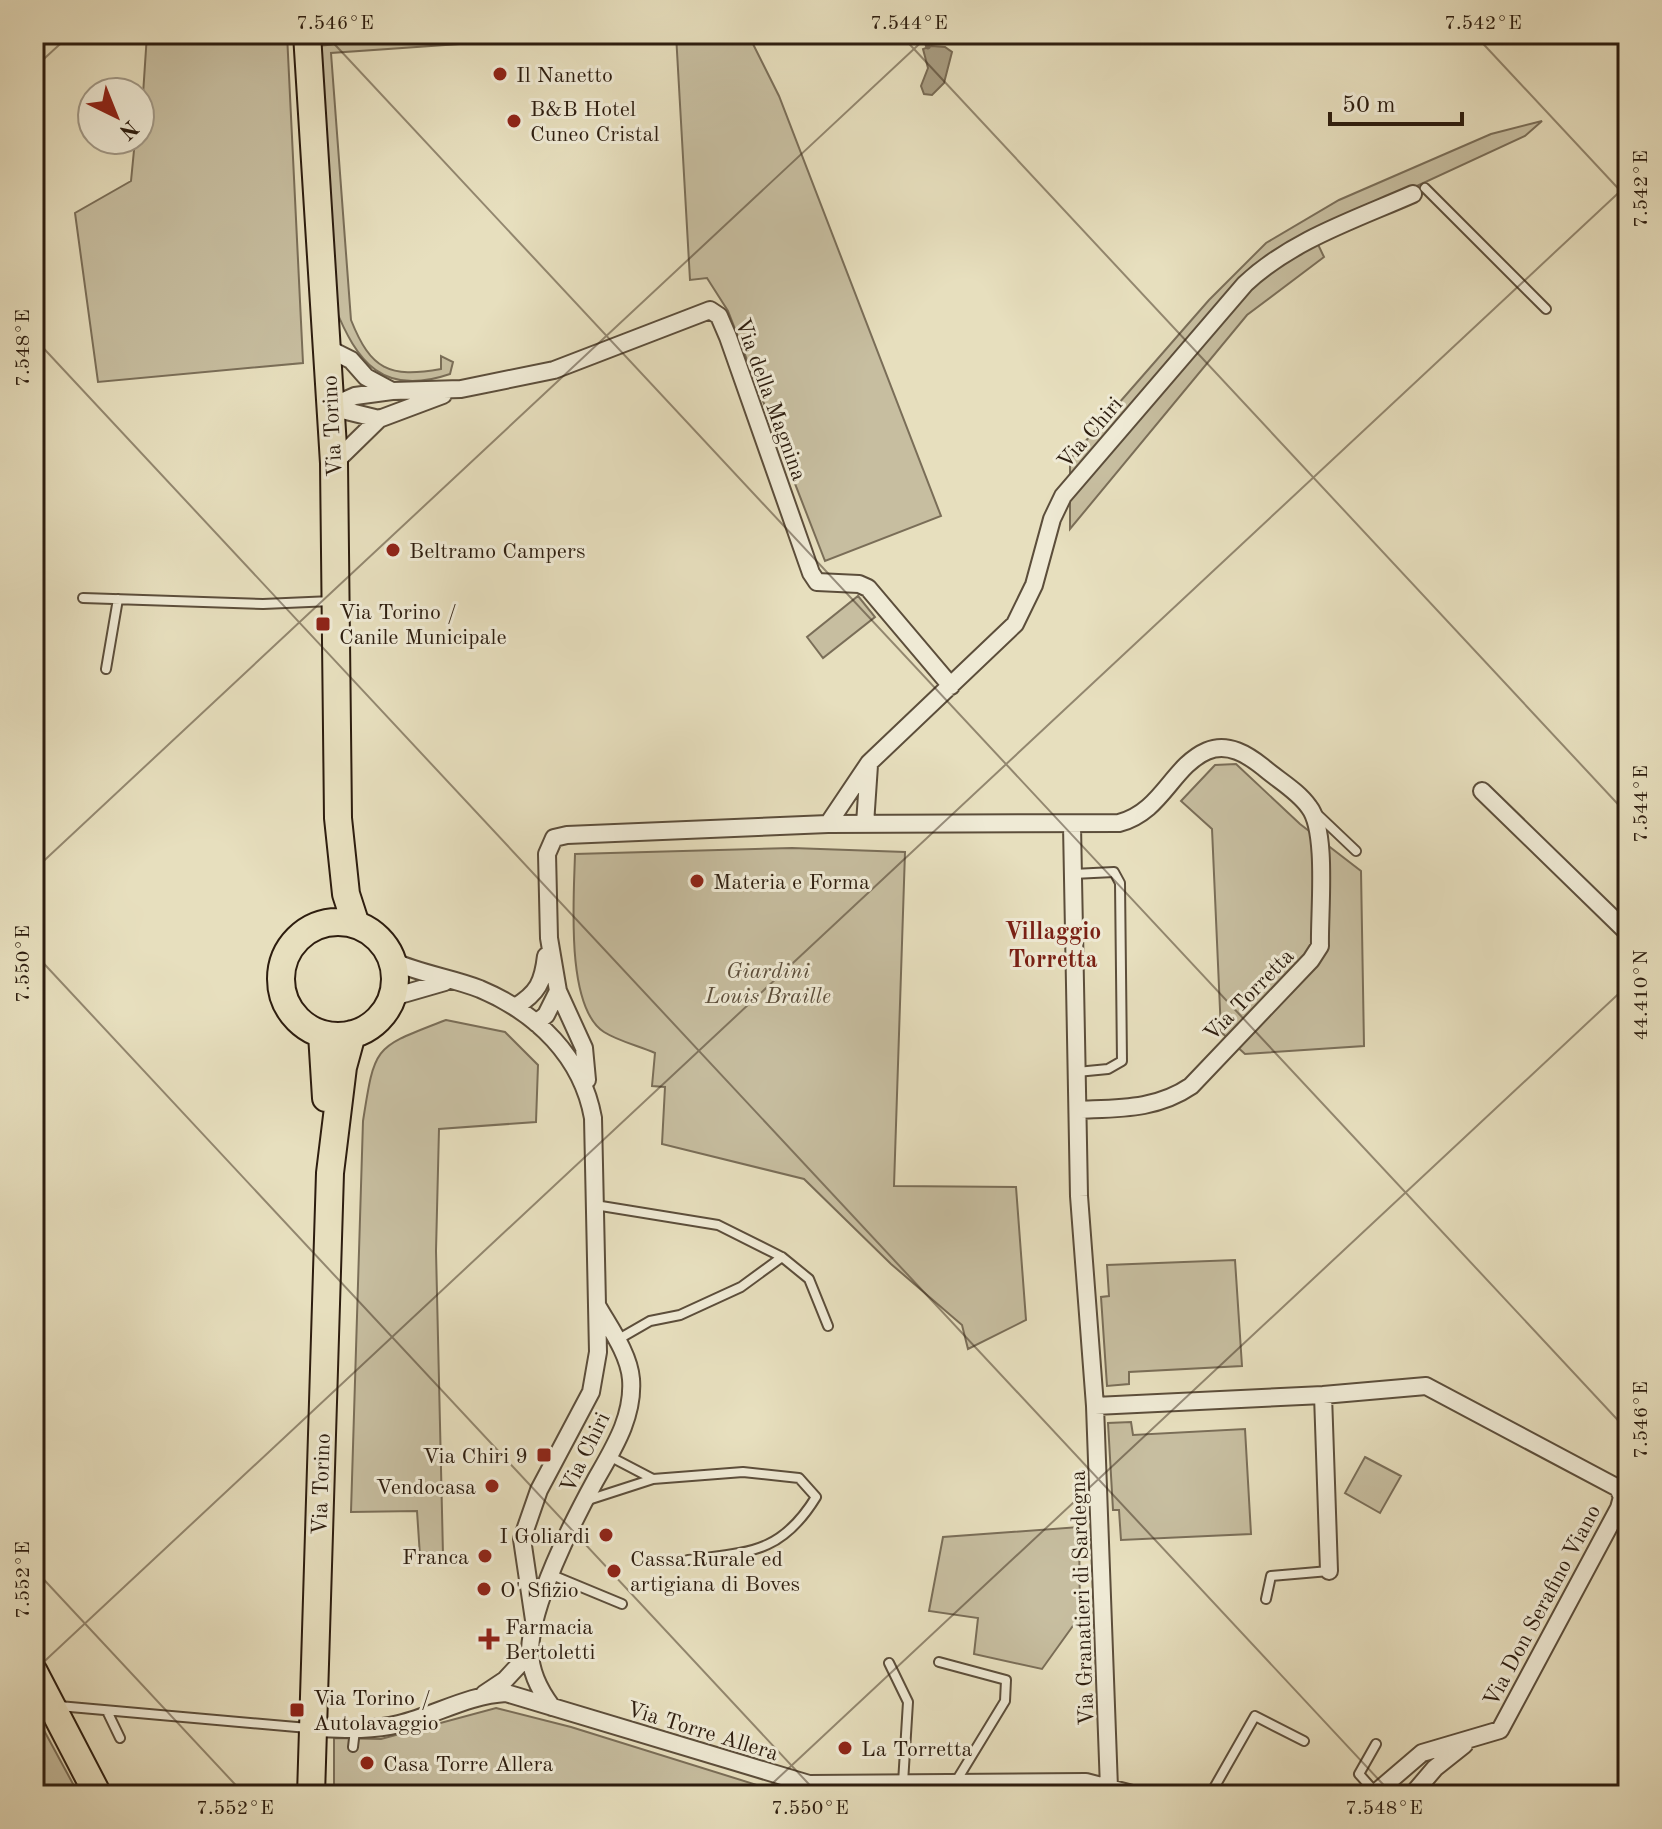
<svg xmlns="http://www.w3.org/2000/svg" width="1662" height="1829" viewBox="0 0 1662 1829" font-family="'Old Standard TT',serif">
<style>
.green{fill:#c7bea0;stroke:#7a6e58;stroke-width:2}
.water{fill:#a89d82;stroke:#776a54;stroke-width:2}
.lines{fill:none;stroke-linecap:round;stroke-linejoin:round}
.stream{stroke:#776a54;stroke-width:5}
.service-casing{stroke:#5c4e3b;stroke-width:12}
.minor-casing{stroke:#5c4e3b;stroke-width:20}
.primary-casing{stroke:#2d1d0f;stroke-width:30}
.service{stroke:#efead5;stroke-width:8}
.minor{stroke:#efead5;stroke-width:16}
.primary{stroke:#e7dfbe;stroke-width:26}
.ticks{fill:none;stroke:#2d1d0f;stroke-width:2;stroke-opacity:0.45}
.poi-dot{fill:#8f2418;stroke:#efead5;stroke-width:3}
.labels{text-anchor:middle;stroke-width:6;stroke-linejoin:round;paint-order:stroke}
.poi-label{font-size:22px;fill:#2d1d0f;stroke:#efead5;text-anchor:start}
.street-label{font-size:22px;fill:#2d1d0f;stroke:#efead5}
.park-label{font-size:22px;font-style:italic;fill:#5b4d3a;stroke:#efead5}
.neighbourhood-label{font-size:24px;font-weight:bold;fill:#7a1f14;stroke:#efead5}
.neatline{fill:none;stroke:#2d1d0f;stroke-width:3}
.ticks-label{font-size:20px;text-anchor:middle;fill:#2d1d0f}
</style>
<rect width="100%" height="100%" fill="#e7dfbe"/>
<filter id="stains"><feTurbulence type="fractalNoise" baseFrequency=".0025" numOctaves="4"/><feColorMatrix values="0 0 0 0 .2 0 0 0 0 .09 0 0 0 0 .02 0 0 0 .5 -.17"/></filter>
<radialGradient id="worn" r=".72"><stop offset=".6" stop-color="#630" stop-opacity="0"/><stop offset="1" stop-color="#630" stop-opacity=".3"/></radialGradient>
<path class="green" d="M147 34H287L303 363 98 382 75 213 131 181 135 140H140Z
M368 34H601L331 53 351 320C371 370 389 378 441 369V356L453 362 450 374C383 397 357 363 334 305L317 46 368 41Z
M676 34H748L779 96 941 516 825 561 728 311 707 278 690 280Z
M1542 121 1525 136 1313 234 1324 257 1247 315 1070 529V459L1209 300 1266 243 1339 200 1491 134Z
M858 596 875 617 823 658 807 637Z
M1236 764 1300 824 1361 871 1364 1046 1245 1054 1221 1032 1212 829 1181 801 1215 765Z
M792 848 905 852 894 1186 1016 1187 1026 1320 968 1349 962 1325 891 1264 804 1179 662 1144 665 1087 652 1086 655 1053C639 1046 618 1041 604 1032 565 1007 574 896 575 854Z
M446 1020 505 1032 538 1065 536 1122 439 1129 436 1251 443 1555 420 1556 417 1511 351 1512 363 1121C375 1044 374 1048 446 1020Z
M1235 1260 1242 1366 1129 1372V1384L1107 1386 1101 1297 1109 1296 1107 1265Z
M1131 1422 1133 1435 1245 1429 1251 1534 1121 1540 1119 1510H1113L1108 1423Z
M1365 1457 1401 1476 1380 1513 1345 1493Z
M1079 1527 1080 1616 1042 1669 974 1654 978 1618 929 1611 943 1537Z
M496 1708 571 1727 789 1795H334V1738L381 1739Z
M34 1712 79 1795H34Z"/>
<path class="water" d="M931 46 945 47 952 52 944 83 932 95 924 94 921 86 928 68 923 49Z"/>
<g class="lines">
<path class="stream" d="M923 34 928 47"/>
<defs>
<path id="service" d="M1425 188 1546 309
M83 598 263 604 332 601
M106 669 118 599
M1316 813 1356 851
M1073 874 1114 872 1120 883 1122 1061 1108 1069 1077 1072
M595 1205 718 1225 782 1257 809 1279 828 1326
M617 1340 650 1321 680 1315 741 1287 782 1257
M609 1456 653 1479 743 1472 799 1478 816 1497C781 1554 749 1552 688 1560
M585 1501 653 1479
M552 1575 622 1604
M1266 1599 1271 1576 1329 1571
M939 1662 1006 1680 1005 1701 955 1783
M889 1663 908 1702 903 1783
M59 1706 308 1728
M107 1711 120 1738
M353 1747 355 1730
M1375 1792 1359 1774 1376 1744
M1210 1795 1255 1716 1304 1741"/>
<path id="minor" d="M327 348 351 360 366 377 392 391 461 389 554 370 710 310 719 316 728 337 811 573 817 582 859 584 868 588 951 686
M330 407 355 396 392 391
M330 407 379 419
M334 463 379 419 443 395
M1482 791 1628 933
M828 824 869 763 1015 624 1034 585 1052 519 1063 496 1245 284C1292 240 1354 220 1413 194
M865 824 869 765
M1072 825 1079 1196 1095 1406 1109 1788
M392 961C421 974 452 978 480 989 537 1013 582 1057 593 1118L598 1352 591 1392 539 1490 522 1539 534 1620
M558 991 584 1048 587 1080
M393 997 445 982
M515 1007C538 993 543 982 546 956
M536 1023 546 1015 558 991 549 938 547 854 554 838 567 835 828 824 1119 823C1162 812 1172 766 1207 751 1228 742 1248 755 1263 767 1278 780 1298 791 1309 807 1328 831 1319 913 1320 946L1311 960 1191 1086C1156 1110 1118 1108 1078 1110
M1323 1395 1329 1571
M1095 1406 1323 1395 1426 1386 1618 1488 1622 1497 1619 1508 1500 1730 1422 1753 1373 1795
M484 1694 505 1680 530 1653
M552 1707C540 1691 530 1671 530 1651 531 1604 572 1523 595 1481 613 1449 634 1417 631 1379 629 1354 610 1328 598 1307
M313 1728C342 1729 371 1731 399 1724 436 1715 468 1695 506 1693L809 1784 1086 1782 1136 1795
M1412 1795 1435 1768 1464 1745"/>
<path id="primary" d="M307 34 334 463 338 818 346 894 356 925
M281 979a57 57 0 1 1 114 0a57 57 0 1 1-114 0Z
M322 1034 326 1098
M34 1672 98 1795
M311 1795 330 1173 343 1067 352 1034"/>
</defs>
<use href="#service" class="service-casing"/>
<use href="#minor" class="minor-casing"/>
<use href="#primary" class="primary-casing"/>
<use href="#service" class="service"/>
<use href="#minor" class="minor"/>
<use href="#primary" class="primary"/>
</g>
<path class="ticks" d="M325 34 1628 1431M900 34 1628 815M1474 34 1628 199M34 68 71 34M34 338 1393 1795M34 870 930 34M34 953 819 1795M34 1569 245 1795M34 1671 1628 184M760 1795 1628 985M1619 1795 1628 1787"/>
<g class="poi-dot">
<circle cx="500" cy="74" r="8"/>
<circle cx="514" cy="121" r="8"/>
<circle cx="393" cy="550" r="8"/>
<rect x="315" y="616" width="16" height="16" rx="4"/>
<circle cx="697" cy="881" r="8"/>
<rect x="536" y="1447" width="16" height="16" rx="4"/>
<circle cx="492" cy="1486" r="8"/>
<circle cx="606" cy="1535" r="8"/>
<circle cx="485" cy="1556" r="8"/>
<circle cx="614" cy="1571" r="8"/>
<circle cx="484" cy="1589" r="8"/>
<path d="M485 1627h8v8h8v8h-8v8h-8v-8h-8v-8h8z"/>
<rect x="289" y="1702" width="16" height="16" rx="4"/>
<circle cx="845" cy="1748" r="8"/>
<circle cx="367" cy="1763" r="8"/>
</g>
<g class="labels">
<g class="poi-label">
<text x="516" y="82">Il Nanetto</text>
<text x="530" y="116">B&amp;B Hotel<tspan x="530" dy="25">Cuneo Cristal</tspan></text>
<text x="409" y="558">Beltramo Campers</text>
<text x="339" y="619">Via Torino /<tspan x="339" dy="25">Canile Municipale</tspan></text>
<text x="713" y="889">Materia e Forma</text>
<text x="528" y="1463" text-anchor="end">Via Chiri 9</text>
<text x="476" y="1494" text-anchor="end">Vendocasa</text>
<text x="590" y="1543" text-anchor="end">I Goliardi</text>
<text x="469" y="1564" text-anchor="end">Franca</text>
<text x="630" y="1566">Cassa Rurale ed<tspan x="630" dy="25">artigiana di Boves</tspan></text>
<text x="500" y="1597">O' Sfizio</text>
<text x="505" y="1634">Farmacia<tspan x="505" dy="25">Bertoletti</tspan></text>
<text x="313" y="1705">Via Torino /<tspan x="313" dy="25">Autolavaggio</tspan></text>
<text x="861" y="1756">La Torretta</text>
<text x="383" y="1771">Casa Torre Allera</text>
</g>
<g class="street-label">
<text transform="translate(772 399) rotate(70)" y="8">Via della Magnina</text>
<text transform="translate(331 426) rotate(-93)" y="8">Via Torino</text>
<text transform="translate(1089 432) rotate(-49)" y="8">Via Chiri</text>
<text transform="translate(1248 994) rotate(-46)" y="8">Via Torretta</text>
<text transform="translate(584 1452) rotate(-64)" y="8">Via Chiri</text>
<text transform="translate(320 1484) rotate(-88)" y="8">Via Torino</text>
<text transform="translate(1081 1598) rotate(-92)" y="8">Via Granatieri di Sardegna</text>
<text transform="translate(1541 1605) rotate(-62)" y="8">Via Don Serafino Viano</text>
<text transform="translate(703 1730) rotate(17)" y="8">Via Torre Allera</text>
</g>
<g class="park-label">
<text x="768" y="978">Giardini<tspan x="768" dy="25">Louis Braille</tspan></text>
</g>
<g class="neighbourhood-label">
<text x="1053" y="939">Villaggio<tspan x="1053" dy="28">Torretta</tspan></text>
</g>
</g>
<rect width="1662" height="1829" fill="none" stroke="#e7dfbe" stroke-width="88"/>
<g transform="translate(116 116) rotate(137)"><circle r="38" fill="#efead5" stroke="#a19886" stroke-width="2"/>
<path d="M0-6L14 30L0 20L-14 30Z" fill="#8f2418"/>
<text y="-12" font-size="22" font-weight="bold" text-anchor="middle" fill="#2d1d0f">N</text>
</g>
<path d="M1330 112v12h132v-12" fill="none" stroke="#2d1d0f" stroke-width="4"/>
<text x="1342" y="112" font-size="24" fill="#2d1d0f" stroke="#efead5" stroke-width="6" paint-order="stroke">50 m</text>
<rect x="44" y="44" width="1574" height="1741" class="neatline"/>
<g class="ticks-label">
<text x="335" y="29">7.546°E</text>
<text x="909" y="29">7.544°E</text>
<text x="1483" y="29">7.542°E</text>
<text transform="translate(1640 189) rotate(-90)" y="7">7.542°E</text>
<text transform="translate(22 348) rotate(-90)" y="7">7.548°E</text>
<text transform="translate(1640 804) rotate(-90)" y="7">7.544°E</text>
<text transform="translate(22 964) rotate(-90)" y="7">7.550°E</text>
<text transform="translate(1640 995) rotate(-90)" y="7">44.410°N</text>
<text transform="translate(1640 1420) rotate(-90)" y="7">7.546°E</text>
<text transform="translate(22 1580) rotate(-90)" y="7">7.552°E</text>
<text x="235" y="1814">7.552°E</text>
<text x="810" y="1814">7.550°E</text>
<text x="1384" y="1814">7.548°E</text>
</g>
<rect width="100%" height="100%" filter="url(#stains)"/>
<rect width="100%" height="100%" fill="url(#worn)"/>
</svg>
